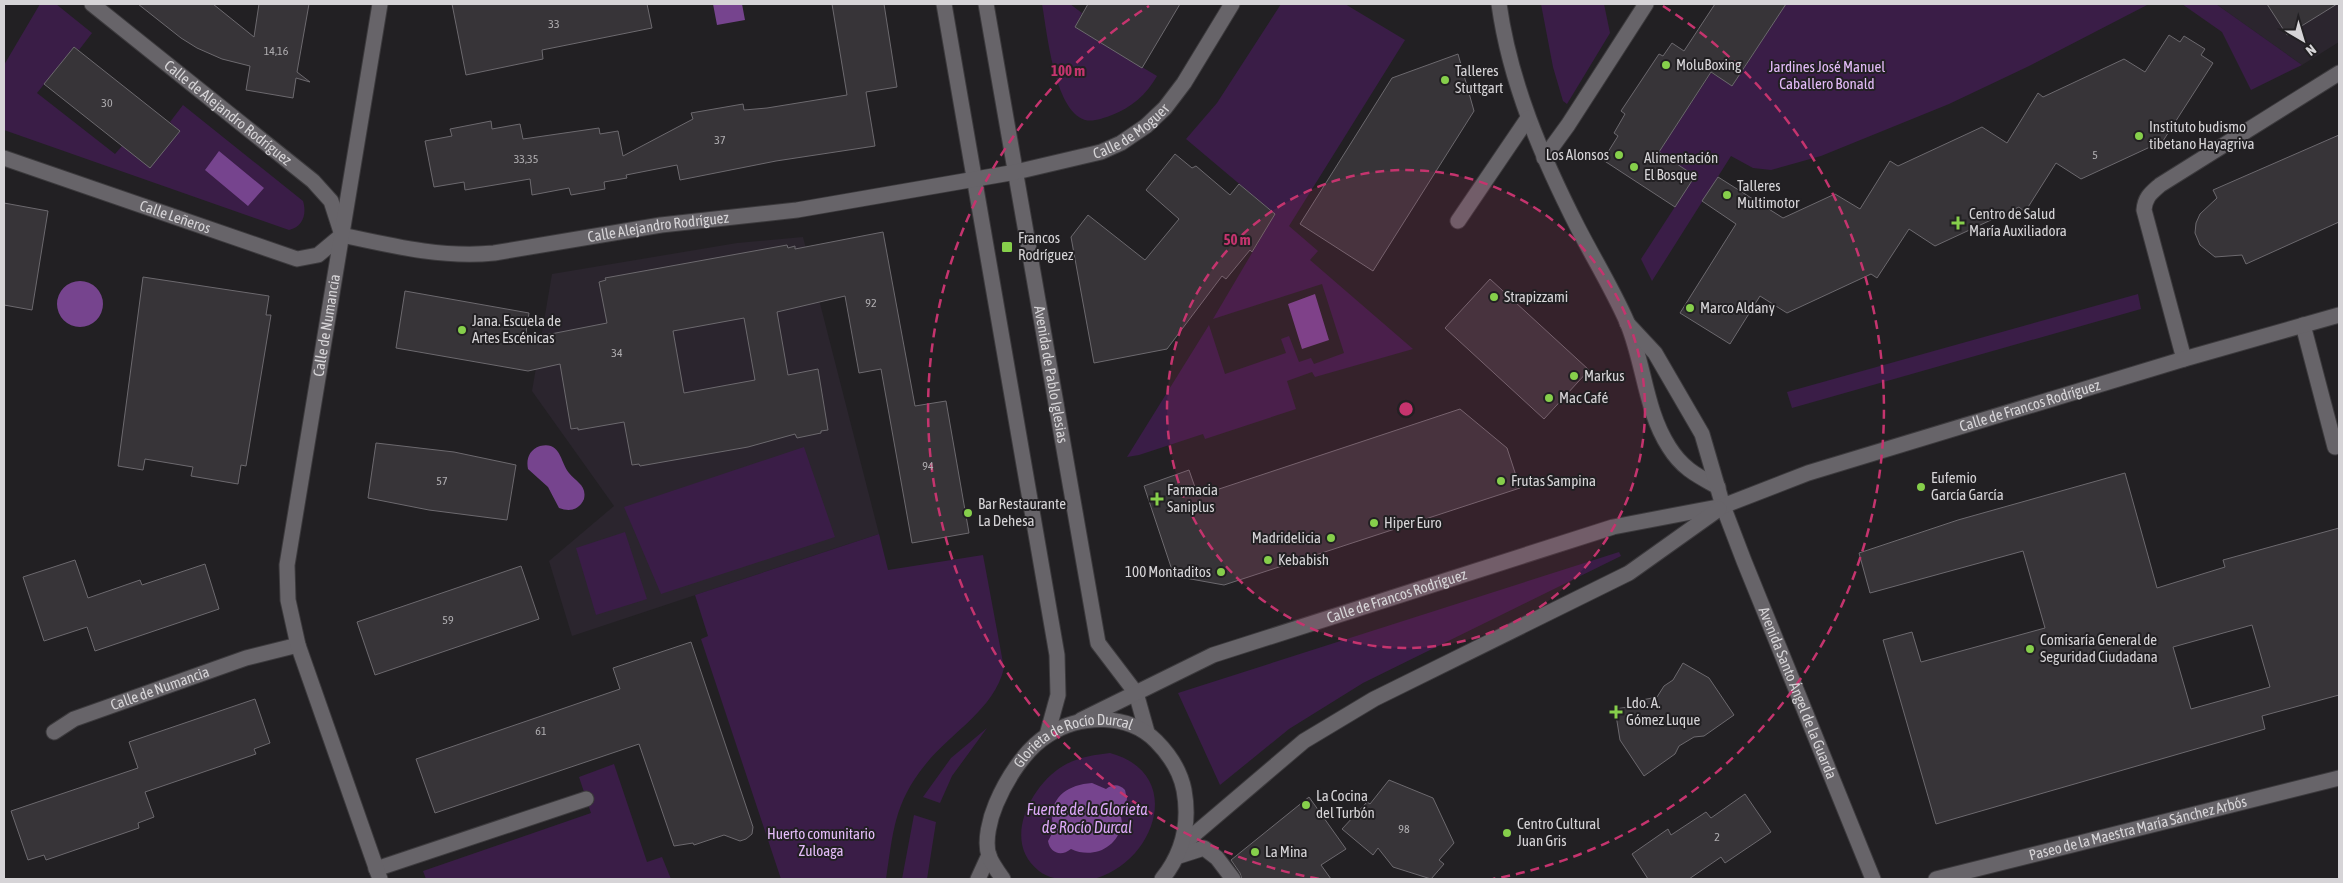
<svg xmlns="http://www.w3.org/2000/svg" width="2343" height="883" viewBox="0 0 2343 883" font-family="'Asap Condensed',sans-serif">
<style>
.built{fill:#2b252e}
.green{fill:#3a1d47}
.water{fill:#76448e}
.building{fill:#373438;stroke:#6c696e;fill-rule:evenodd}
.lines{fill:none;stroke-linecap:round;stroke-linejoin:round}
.minor-casing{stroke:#3c3a3d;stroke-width:17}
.minor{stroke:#676469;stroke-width:15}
.ring{fill:none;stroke:#c5346e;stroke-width:2.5;stroke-dasharray:9 6}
.poi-dot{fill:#86cf4b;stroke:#222023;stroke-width:2}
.labels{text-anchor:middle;stroke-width:4;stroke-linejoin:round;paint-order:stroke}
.number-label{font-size:12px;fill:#aeacaf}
.poi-label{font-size:15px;fill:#d6d4d7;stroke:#222023;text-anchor:start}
.park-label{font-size:15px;fill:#e4bcf9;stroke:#222023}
.street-label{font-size:15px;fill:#d6d4d7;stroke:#222023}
.water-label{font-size:16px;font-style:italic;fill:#dda8f8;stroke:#222023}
.centre{fill:#c5346e;stroke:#222023;stroke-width:2.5}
.ring-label{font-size:15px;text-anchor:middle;font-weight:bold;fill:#c5346e;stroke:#222023;stroke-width:4;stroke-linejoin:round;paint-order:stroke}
</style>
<rect width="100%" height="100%" fill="#222023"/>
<path class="built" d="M2216 4H2339V42L2302 65Z
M803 237 879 534 572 636 549 561 614 506 532 391 552 274 737 243Z"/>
<path class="green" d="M40 4H56L92 33 79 50 74 47 37 93 115 154 122 146 179 131 170 122 183 105 303 201C307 214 303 227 289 230L4 130V65Z
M1042 4H1070L1082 13 1075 27 1157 76C1147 94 1131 108 1112 115 1104 118 1093 122 1085 120 1054 110 1047 31 1042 4Z
M1281 4H1345L1405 40 1289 226 1318 251 1310 260 1413 349 1315 377 1312 372 1287 381 1296 409 1205 439 1203 434 1139 455 1127 457 1209 325 1225 374 1286 353 1281 339 1289 336 1299 362 1311 358 1314 364 1344 353 1322 284 1213 319 1275 214 1186 139 1217 103Z
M1541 4H1604L1610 33 1567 104 1563 101 1553 67Z
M1786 4H2149L2027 67 1949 104 1821 156 1771 170 1753 168 1731 156 1652 281 1641 259 1695 176 1659 152 1711 73 1733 85Z
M2182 4H2216L2302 65 2251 90 2222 32Z
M2138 294 2141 309 1792 408 1787 392Z
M804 447 835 537 661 594 624 507Z
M625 532 647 599 596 615 576 548Z
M879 534 888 570 983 555 1004 668C994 710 951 732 925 765 894 803 893 833 886 879H781L701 639 708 636 695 595Z
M1619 552 1621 556 1363 683 1289 729 1220 785 1178 693Z
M987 728 952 776 940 803 923 797 951 758Z
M1110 753C1185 773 1156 860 1097 878 1091 881 1082 879 1075 879 1061 879 1051 880 1039 871 1001 842 1031 785 1063 766 1078 757 1094 755 1110 753Z
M614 764 647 862 662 857 671 879H426L423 871 591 813 579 777Z
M914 815 936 822 927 879H902Z"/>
<path class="water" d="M713 4H742L745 20 717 25Z
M219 151 264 188 248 206 205 170Z
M57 304a23 23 0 1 1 46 0a23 23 0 1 1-46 0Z
M1315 294 1329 340 1302 349 1288 304Z
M540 446C561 441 560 462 569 473 576 482 587 485 584 499 579 510 570 512 559 508L548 487 528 469C526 459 529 450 540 446Z
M1092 783 1106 789C1113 784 1119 784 1125 790L1127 799C1126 803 1122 805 1121 808 1119 812 1122 819 1122 824 1117 849 1092 859 1071 849 1061 857 1050 853 1048 841L1054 830C1046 801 1064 785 1092 783Z"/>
<path class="building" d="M138 4H213L254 37 259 4H309L297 72 310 82 296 78 293 98 246 90 250 66 222 59 197 48 181 38Z
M452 4H647L652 28 542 50 543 59 466 75Z
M832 4H884L897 87 866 92 875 146 776 161 680 180 677 165 626 175 627 178 604 182 605 189 571 195 569 188 532 195 530 179 465 190 464 182 434 187 425 141 452 136 450 129 491 121 492 129 520 124 523 139 599 128 600 134 618 131 623 156 693 119 691 113 743 104 744 110 767 108 847 95Z
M1088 4H1180L1142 68 1075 27Z
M1715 4H1786L1732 86 1711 72 1659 152 1695 176 1675 207 1603 160 1618 136 1614 133 1625 114 1621 111 1659 54 1663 56 1672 43 1684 51Z
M2267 4H2337L2287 35Z
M2169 35 2180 42 2184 36 2205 49 2201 55 2213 63 2163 141 2081 179 2056 163 2025 212 2019 207 1935 246 1909 229 1877 278 1871 274 1787 313 1760 296 1730 344 1680 313 1736 224 1702 201 1718 177 1783 218 1835 194 1860 209 1890 161 1898 166 1982 127 2007 143 2038 93 2043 97 2124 59 2145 72Z
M74 47 180 131 150 168 44 84Z
M1458 54 1474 111 1373 271 1300 224 1392 78Z
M2339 135V222L2246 264 2242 255 2215 257 2200 245 2195 233 2196 223 2200 214 2217 198 2213 190Z
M1175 154 1192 168 1196 166 1230 195 1239 184 1275 214 1252 252 1250 250 1226 279 1222 276 1167 349 1094 363 1071 237 1088 215 1145 260 1179 219 1146 190Z
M4 203 48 211 32 310 4 305Z
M883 232 915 406 946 401 969 533 912 543 881 369 859 373 845 296 777 312 788 375 818 369 828 430 821 431V433L797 438 795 434 748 447 640 466 639 464 632 465 624 422 578 430V428L571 429 560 364 528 371 396 348 405 291 529 313 525 339 607 323 599 282 606 280 605 278 787 245 788 248 795 246V249ZM744 318 755 380 684 393 673 331Z
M143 277 269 296 266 315H271L246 466 241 465 238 484 191 476 193 467 145 459 143 470 118 466Z
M1490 279 1589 370 1544 419 1445 328Z
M1460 409 1507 448 1520 488 1224 585 1174 576 1144 486 1189 470 1198 496Z
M376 443 454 452 516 465 507 520 429 510 368 498Z
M2125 473 2157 588 2225 567 2223 560 2339 528V695L2262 716 2265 729 1936 824 1883 640 1912 632 1921 662 2045 628 2023 551 1870 593 1859 553 1958 520ZM2252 625 2270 687 2191 709 2173 647Z
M75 560 88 598 140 580 142 585 205 564 219 609 95 651 87 627 44 641 23 577Z
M521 566 539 619 375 675 357 622Z
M691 642 753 827 752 834 746 839 740 841 724 835 694 845 693 843 674 846 639 744 435 813 416 759 620 689 613 668Z
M1683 663 1709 678 1734 715 1704 736 1694 737 1679 746 1675 754 1644 776 1620 740 1615 709 1635 706 1642 700 1657 697 1664 686 1673 680Z
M255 699 270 743 254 749 256 754 145 792 154 817 138 823 139 828 46 860 44 855 28 860 11 811 138 768 129 742Z
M1389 780 1433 798 1454 843 1439 860 1444 864 1431 879 1393 867 1378 848 1373 855 1342 829 1367 802 1370 804Z
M1745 794 1771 832 1725 863 1721 857 1689 879H1648L1632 854 1668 829 1671 835 1706 812 1711 818Z
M1309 797 1346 849 1321 865 1331 879H1242L1240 873 1231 860Z"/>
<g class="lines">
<defs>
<g id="minor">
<path id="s1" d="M92 4 313 181 331 201 341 232"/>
<path d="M944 4 1057 655 1058 695 1047 735"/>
<path id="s2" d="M986 4 1098 643 1136 693 1147 732"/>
<path d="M1499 4C1510 83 1542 157 1578 228 1594 259 1613 290 1627 322 1644 362 1645 410 1669 447 1682 468 1696 475 1718 487"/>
<path id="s3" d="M4 158 297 259 318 255 342 235"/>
<path d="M1544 158 1568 125 1646 4"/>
<path d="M1458 221 1528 118"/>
<path id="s4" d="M342 235C393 246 442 258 494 253L661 225 797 210 1016 172 1101 152 1121 143 1146 126 1165 108 1184 83 1232 4"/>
<path id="s5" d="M1627 323 1655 353 1702 434 1723 506 1744 561 1873 879"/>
<path d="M2303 325 2335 447"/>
<path d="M2184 359 2144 210C2145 197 2151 193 2160 185L2339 73"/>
<path id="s6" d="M1081 720 1213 655 1613 527 1723 506 1808 473 2184 359 2339 315"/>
<path id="s7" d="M54 732 74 719 246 658 298 645"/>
<path d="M1183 844 1304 741 1374 699 1629 573 1719 509"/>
<path d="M1179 856 1204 848 1217 858 1233 879"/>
<path d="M376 869 586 799"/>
<path id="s8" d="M380 879 298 645 288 600 287 565 380 4"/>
<path d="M978 879 989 855"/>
<path id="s9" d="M1003 879C998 872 992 864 989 856 984 841 990 818 996 804 1006 780 1025 749 1048 735 1081 714 1128 713 1156 741 1170 755 1180 770 1184 790 1190 823 1183 853 1162 879"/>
<path id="s10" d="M1936 879 2339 778"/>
</g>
</defs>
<use href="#minor" class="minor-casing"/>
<use href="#minor" class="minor"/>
</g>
<circle cx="1406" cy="409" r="239" fill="#c5346e" fill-opacity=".12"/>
<g class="ring">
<circle cx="1406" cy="409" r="239"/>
<path d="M1319 879A478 478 0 0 1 1149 6M1663 6A478 478 0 0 1 1493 879"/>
</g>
<g class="poi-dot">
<circle cx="1666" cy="65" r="5"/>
<circle cx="1445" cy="80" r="5"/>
<circle cx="2139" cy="136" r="5"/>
<circle cx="1619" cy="155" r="5"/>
<circle cx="1634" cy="167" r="5"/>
<circle cx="1727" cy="195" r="5"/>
<path d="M1955.5 215.5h5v5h5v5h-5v5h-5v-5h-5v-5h5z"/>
<rect x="1001" y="241" width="12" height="12" rx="2.5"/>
<circle cx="1494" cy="297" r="5"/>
<circle cx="1690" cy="308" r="5"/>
<circle cx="462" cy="330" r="5"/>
<circle cx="1574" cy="376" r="5"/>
<circle cx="1549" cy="398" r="5"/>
<circle cx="1501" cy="481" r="5"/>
<circle cx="1921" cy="487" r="5"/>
<path d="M1154.5 491.5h5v5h5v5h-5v5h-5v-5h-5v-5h5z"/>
<circle cx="968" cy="513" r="5"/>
<circle cx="1374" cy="523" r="5"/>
<circle cx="1331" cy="538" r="5"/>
<circle cx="1268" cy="560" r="5"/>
<circle cx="1221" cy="572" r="5"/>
<circle cx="2030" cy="649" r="5"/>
<path d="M1613.5 704.5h5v5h5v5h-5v5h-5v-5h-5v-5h5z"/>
<circle cx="1306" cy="805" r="5"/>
<circle cx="1507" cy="833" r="5"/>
<circle cx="1255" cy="852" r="5"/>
</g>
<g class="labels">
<g class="number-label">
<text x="554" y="28">33</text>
<text x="276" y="55">14,16</text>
<text x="107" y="107">30</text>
<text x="720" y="144">37</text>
<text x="2095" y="159">5</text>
<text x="526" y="163">33,35</text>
<text x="871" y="307">92</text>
<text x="617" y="357">34</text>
<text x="928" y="470">94</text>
<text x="442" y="485">57</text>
<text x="448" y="624">59</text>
<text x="541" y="735">61</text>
<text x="1404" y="833">98</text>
<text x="1717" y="841">2</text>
</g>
<g class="poi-label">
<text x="1676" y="70">MoluBoxing</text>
<text x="1455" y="76">Talleres<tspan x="1455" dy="17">Stuttgart</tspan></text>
<text x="2149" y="132">Instituto budismo<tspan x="2149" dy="17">tibetano Hayagriva</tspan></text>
<text x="1609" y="160" text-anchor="end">Los Alonsos</text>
<text x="1644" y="163">Alimentación<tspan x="1644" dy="17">El Bosque</tspan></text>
<text x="1737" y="191">Talleres<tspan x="1737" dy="17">Multimotor</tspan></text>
<text x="1969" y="219">Centro de Salud<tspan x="1969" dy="17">María Auxiliadora</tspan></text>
<text x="1018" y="243">Francos<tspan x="1018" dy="17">Rodríguez</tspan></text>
<text x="1504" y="302">Strapizzami</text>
<text x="1700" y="313">Marco Aldany</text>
<text x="472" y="326">Jana. Escuela de<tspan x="472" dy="17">Artes Escénicas</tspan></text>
<text x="1584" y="381">Markus</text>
<text x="1559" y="403">Mac Café</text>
<text x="1931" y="483">Eufemio<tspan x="1931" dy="17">García García</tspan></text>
<text x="1511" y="486">Frutas Sampina</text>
<text x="1167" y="495">Farmacia<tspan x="1167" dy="17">Saniplus</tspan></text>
<text x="978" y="509">Bar Restaurante<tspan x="978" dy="17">La Dehesa</tspan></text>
<text x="1384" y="528">Hiper Euro</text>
<text x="1321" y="543" text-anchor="end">Madridelicia</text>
<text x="1278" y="565">Kebabish</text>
<text x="1211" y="577" text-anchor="end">100 Montaditos</text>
<text x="2040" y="645">Comisaría General de<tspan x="2040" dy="17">Seguridad Ciudadana</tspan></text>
<text x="1626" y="708">Ldo. A.<tspan x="1626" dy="17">Gómez Luque</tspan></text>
<text x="1316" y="801">La Cocina<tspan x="1316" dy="17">del Turbón</tspan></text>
<text x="1517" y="829">Centro Cultural<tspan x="1517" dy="17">Juan Gris</tspan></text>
<text x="1265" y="857">La Mina</text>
</g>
<g class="park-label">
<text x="1827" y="72">Jardines José Manuel<tspan x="1827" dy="17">Caballero Bonald</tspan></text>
<text x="821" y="839">Huerto comunitario<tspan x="821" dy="17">Zuloaga</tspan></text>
</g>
<g class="street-label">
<text dy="5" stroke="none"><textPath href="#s1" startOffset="174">Calle de Alejandro Rodríguez</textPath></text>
<text dy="5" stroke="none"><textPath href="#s4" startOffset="806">Calle de Moguer</textPath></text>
<text dy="5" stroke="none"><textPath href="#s3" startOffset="181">Calle Leñeros</textPath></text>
<text dy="5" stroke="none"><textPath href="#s4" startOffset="320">Calle Alejandro Rodríguez</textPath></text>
<text dy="5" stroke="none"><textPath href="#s8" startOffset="572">Calle de Numancia</textPath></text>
<text dy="5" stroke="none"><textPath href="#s2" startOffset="376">Avenida de Pablo Iglesias</textPath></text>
<text dy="5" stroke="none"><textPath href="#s6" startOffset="1002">Calle de Francos Rodríguez</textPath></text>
<text dy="5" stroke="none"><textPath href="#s6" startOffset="340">Calle de Francos Rodríguez</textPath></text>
<text dy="5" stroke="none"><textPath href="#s7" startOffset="115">Calle de Numancia</textPath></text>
<text dy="5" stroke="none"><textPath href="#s5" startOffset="411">Avenida Santo Ángel de la Guarda</textPath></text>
<text dy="5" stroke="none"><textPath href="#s9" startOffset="190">Glorieta de Rocío Durcal</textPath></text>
<text dy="5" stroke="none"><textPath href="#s10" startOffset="208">Paseo de la Maestra María Sánchez Arbós</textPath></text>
</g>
<g class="water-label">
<text x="1087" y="815">Fuente de la Glorieta<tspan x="1087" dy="18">de Rocío Durcal</tspan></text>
</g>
</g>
<circle cx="1406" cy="409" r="8" class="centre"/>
<g class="ring-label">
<text x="1068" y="76">100 m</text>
<text x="1237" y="245">50 m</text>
</g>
<rect width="2343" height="883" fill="none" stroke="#d6d4d7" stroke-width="10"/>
<g transform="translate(2303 40) rotate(142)" stroke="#222023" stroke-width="4" paint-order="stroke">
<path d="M0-4L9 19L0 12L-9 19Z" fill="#d6d4d7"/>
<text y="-8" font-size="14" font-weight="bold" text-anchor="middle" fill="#d6d4d7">N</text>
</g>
</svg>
